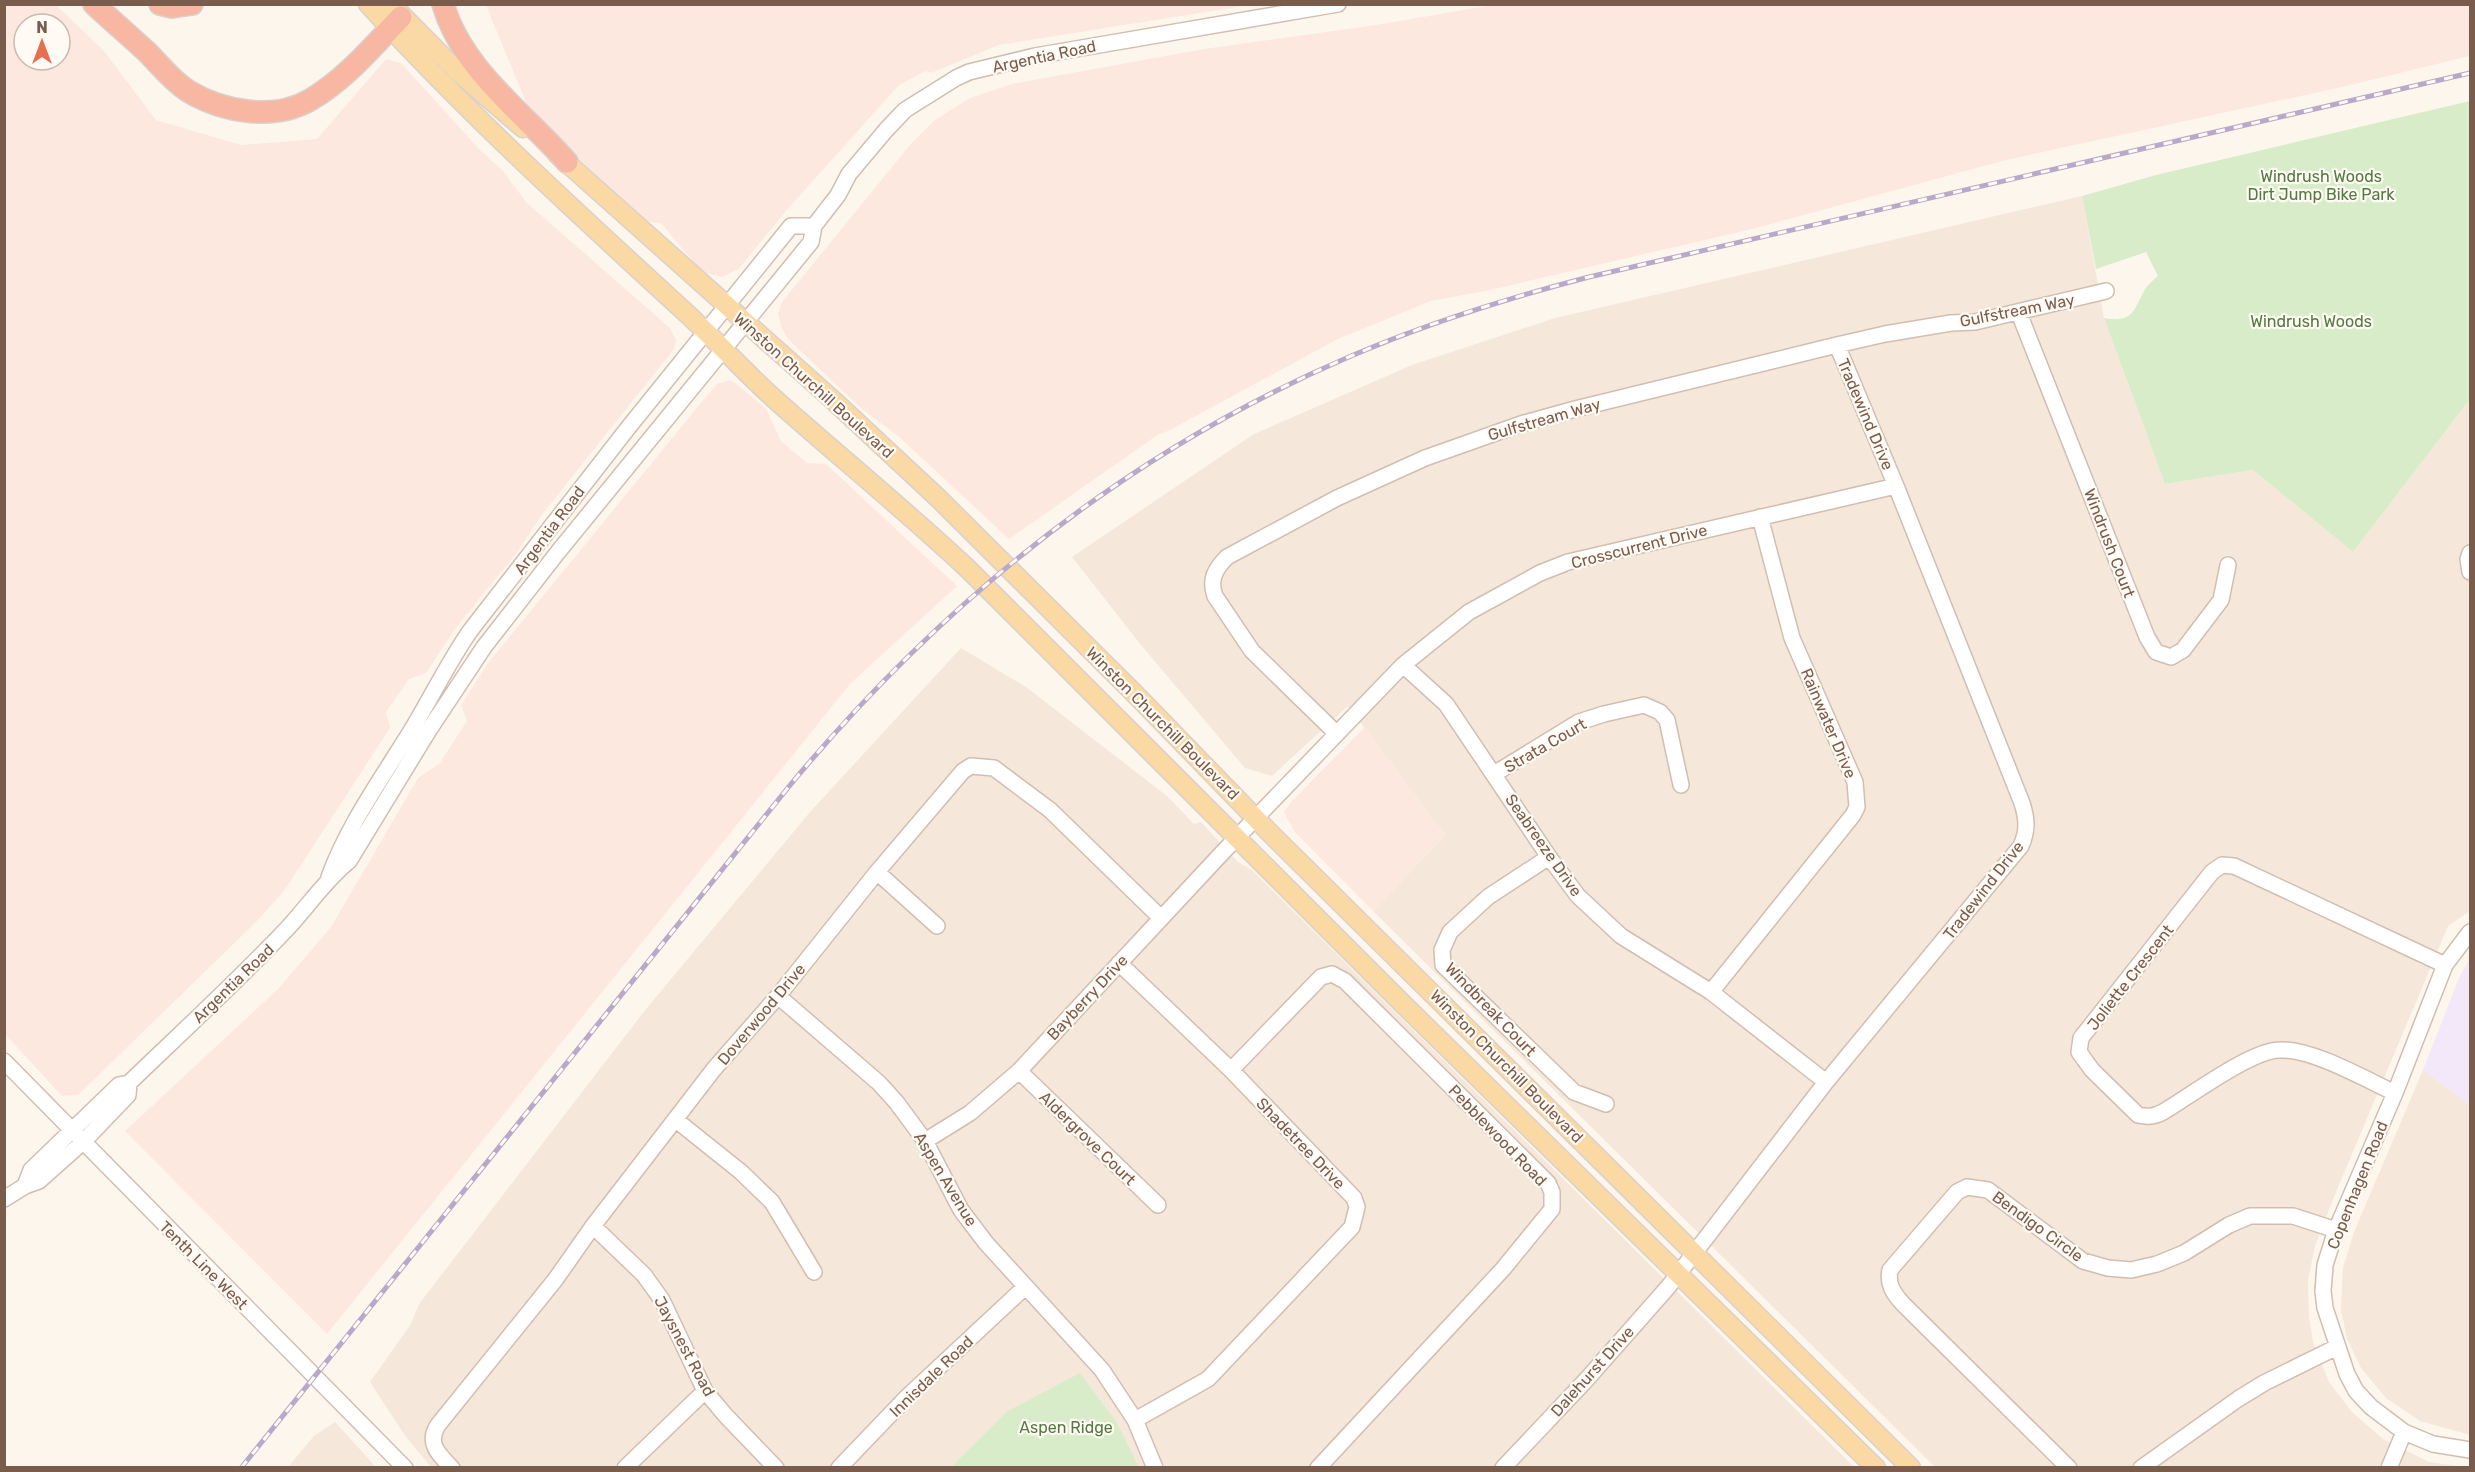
<svg xmlns="http://www.w3.org/2000/svg" width="2475" height="1472" viewBox="0 0 2475 1472" font-family="Rubik,sans-serif">
<style>
.residential{fill:#f5e8da}
.commercial{fill:#fde8e0;fill-rule:evenodd}
.education{fill:#f3e8fa}
.green{fill:#d8ecc9}
.lines{fill:none;stroke-linecap:round;stroke-linejoin:round}
.minor-casing{stroke:#d1beb0;stroke-width:18}
.major-casing{stroke:#dad1cd;stroke-width:21}
.highway-casing{stroke:#dad1cd;stroke-width:24}
.minor{stroke:#fff;stroke-width:15}
.major{stroke:#fbd9a5;stroke-width:18}
.highway{stroke:#f7b7a3;stroke-width:21}
.rail-casing{stroke:#b9a8c9;stroke-width:5}
.rail{stroke:#fffaf3;stroke-width:3;stroke-dasharray:9;stroke-linecap:butt}
.labels{text-anchor:middle;stroke-width:4.5;stroke-linejoin:round;paint-order:stroke}
.street-label{font-size:16px;fill:#7a5c4d;stroke:#fffaf3}
.park-label{font-size:16px;fill:#537a41;stroke:#fffaf3}
</style>
<rect width="100%" height="100%" fill="#fdf6ec"/>
<path class="residential" d="M2082 196 2104 318 2165 484 2253 470 2353 552 2470 399V911L2448 926 2336 1192 2315 1246 2308 1280 2309 1317 2313 1342 2329 1382 2352 1412 2383 1439 2429 1462 2466 1467H1935L1373 911 1445 835 1348 706 1272 776 1245 768 1141 645 1072 557 1254 434 1412 365 1555 318Z
M961 648 1026 687 1167 796 1194 824 1201 822 1238 862 1252 870 1854 1467H431L406 1437 370 1382 411 1324 419 1304 646 1009 810 812Z
M2423 1070 2470 1105V1435L2420 1421 2386 1398 2361 1368 2347 1339 2341 1310 2343 1268 2354 1232Z
M335 1422 376 1467H288L314 1436Z"/>
<path class="commercial" d="M5 4 56 5 104 51 156 120 241 145 317 139 386 59 401 63 480 150 503 171 527 203 670 328 676 340 674 349 540 517 518 551 455 629 426 673 409 679 386 712 390 728 284 891 256 922 78 1095 62 1096 5 1034ZM24 24H60V60H24Z
M486 5H1250L999 45 931 73 926 71 899 85 785 212 737 271 736 270 722 277 702 272 661 223 649 222 532 117Z
M1493 5H2470V56L2342 87 2006 160 1752 229 1490 290 1431 301 1338 339 1170 430 1156 436 1009 539 897 435 862 409 788 339 782 329 778 314 782 302 909 146 935 120 970 98 1012 84 1204 49 1376 25Z
M729 380 734 382 766 409 781 441 807 463 826 464 957 586 850 684 327 1334 125 1131 278 989 331 927 418 778 439 764 467 721 461 705 489 662 705 398 717 384Z
M1365 727 1445 835 1373 911 1294 831 1284 812 1292 801Z"/>
<path class="education" d="M2470 958V1105L2423 1070 2459 978Z"/>
<path class="green" d="M2470 101V399L2353 552 2253 470 2165 484 2104 318C2132 323 2133 312 2144 291 2147 285 2153 281 2158 276L2146 252 2096 269 2082 196 2156 175Z
M1080 1373 1117 1423 1139 1467H951L1008 1411Z"/>
<g class="lines">
<defs>
<path id="minor" d="M2019 313 2147 637 2156 652 2171 657 2183 650 2221 600 2228 565
M2470 553 2468 559 2470 572
M1403 665 1446 704 1549 857 1578 896 1621 936 1711 992 1826 1082
M1336 733 1252 651 1215 596C1209 580 1215 569 1227 557L1337 498 1425 458 1521 424 1575 409 1837 345 1885 334 1951 323 1975 322 2106 291
M1494 774 1579 722 1604 714 1644 705 1660 712 1667 720 1681 785
M1549 857 1488 897 1450 932 1442 950 1443 965 1574 1092 1606 1104
M877 872 937 926
M329 877C348 825 382 778 411 731 431 698 448 663 470 631L628 428 791 226H814
M2470 932 2445 965 2395 1093 2336 1230 2325 1265 2323 1291 2325 1308 2347 1374 2356 1391 2371 1407 2404 1432 2433 1444 2470 1450
M1119 963 1231 1070 1354 1198 1357 1207 1352 1227 1208 1379 1135 1420
M1711 992 1853 815 1857 807 1855 782 1792 638 1760 517
M778 996 879 1083 897 1103 925 1141 961 1210 986 1243 1102 1370 1135 1420 1155 1468
M4 1061 405 1468
M1231 1070 1321 977 1332 974 1345 981 1548 1183 1552 1192V1209L1503 1269 1318 1468
M1019 1071 1158 1205
M2395 1093C2365 1079 2311 1048 2279 1050 2250 1051 2190 1096 2163 1112 2153 1117 2148 1117 2138 1115L2092 1070 2079 1052 2081 1038 2212 872 2222 865 2234 866 2445 965
M676 1120 741 1172 772 1202 814 1272
M925 1141 970 1113 1019 1071 1223 852 1403 665 1469 612 1540 573 1568 562 1896 486
M25 1186 31 1170 119 1085 129 1083C180 1034 232 986 281 935 305 911 323 882 349 861L429 730 484 647 558 552 811 242 814 226 838 195 849 174 886 130 905 110 956 78 969 72 1035 56 1338 4
M4 1199 25 1186 39 1181 84 1141 128 1095 129 1083
M593 1226 644 1275 662 1300 705 1391 726 1416 776 1468
M452 1468C439 1455 426 1443 438 1425L555 1280 593 1226 714 1069 778 996 877 872 963 771 971 766 994 768 1050 810 1161 918
M625 1468 705 1391
M839 1468 907 1397 1025 1287
M1503 1468 1587 1379 1669 1286 1826 1082 2021 846C2028 830 2027 819 2022 803L1896 486 1837 345
M2069 1468 1903 1304C1893 1293 1887 1284 1890 1270L1957 1192 1967 1187 1988 1190 2083 1261 2108 1268 2131 1270 2157 1264 2184 1253 2229 1225 2250 1216H2293L2336 1230
M2141 1468 2238 1399 2264 1383 2337 1347
M2389 1468 2404 1432"/>
<path id="major" d="M368 4C467 113 576 212 684 311 717 341 746 374 779 403 841 458 906 511 967 568L1404 1005 1876 1468
M391 4 457 71 523 128
M557 154 834 401 938 498 1137 696 1270 833 1911 1468"/>
<path id="highway" d="M94 4C112 21 131 37 148 53 161 66 172 81 188 91 223 112 274 121 310 100 345 80 374 45 401 17
M160 4 172 7 192 4
M443 4C462 70 524 113 567 162"/>
</defs>
<use href="#minor" class="minor-casing"/>
<use href="#major" class="major-casing"/>
<use href="#highway" class="highway-casing"/>
<use href="#minor" class="minor"/>
<use href="#major" class="major"/>
<use href="#highway" class="highway"/>
<defs>
<path id="rail" d="M241 1468 791 784C945 599 1129 451 1351 356 1428 323 1508 298 1589 277L2470 73"/>
</defs>
<use href="#rail" class="rail-casing"/>
<use href="#rail" class="rail"/>
</g>
<g class="labels">
<g class="street-label">
<text transform="translate(1044 56) rotate(-12)" y="6">Argentia Road</text>
<text transform="translate(2017 310) rotate(-11)" y="6">Gulfstream Way</text>
<text transform="translate(814 385) rotate(42)" y="6">Winston Churchill Boulevard</text>
<text transform="translate(1866 414) rotate(67)" y="6">Tradewind Drive</text>
<text transform="translate(1544 419) rotate(-16)" y="6">Gulfstream Way</text>
<text transform="translate(549 530) rotate(-53)" y="6">Argentia Road</text>
<text transform="translate(2110 543) rotate(69)" y="6">Windrush Court</text>
<text transform="translate(1639 546) rotate(-14)" y="6">Crosscurrent Drive</text>
<text transform="translate(1163 723) rotate(45)" y="6">Winston Churchill Boulevard</text>
<text transform="translate(1829 723) rotate(67)" y="6">Rainwater Drive</text>
<text transform="translate(1545 745) rotate(-30)" y="6">Strata Court</text>
<text transform="translate(1544 845) rotate(55)" y="6">Seabreeze Drive</text>
<text transform="translate(1983 890) rotate(-52)" y="6">Tradewind Drive</text>
<text transform="translate(2130 977) rotate(-52)" y="6">Joliette Crescent</text>
<text transform="translate(233 983) rotate(-44)" y="6">Argentia Road</text>
<text transform="translate(1087 997) rotate(-47)" y="6">Bayberry Drive</text>
<text transform="translate(1491 1009) rotate(46)" y="6">Windbreak Court</text>
<text transform="translate(761 1014) rotate(-50)" y="6">Doverwood Drive</text>
<text transform="translate(1507 1066) rotate(45)" y="6">Winston Churchill Boulevard</text>
<text transform="translate(1498 1135) rotate(46)" y="6">Pebblewood Road</text>
<text transform="translate(1088 1138) rotate(44)" y="6">Aldergrove Court</text>
<text transform="translate(1301 1143) rotate(46)" y="6">Shadetree Drive</text>
<text transform="translate(946 1179) rotate(59)" y="6">Aspen Avenue</text>
<text transform="translate(2357 1185) rotate(-68)" y="6">Copenhagen Road</text>
<text transform="translate(2038 1226) rotate(36)" y="6">Bendigo Circle</text>
<text transform="translate(204 1265) rotate(45)" y="6">Tenth Line West</text>
<text transform="translate(685 1346) rotate(62)" y="6">Jaysnest Road</text>
<text transform="translate(1592 1371) rotate(-48)" y="6">Dalehurst Drive</text>
<text transform="translate(931 1376) rotate(-44)" y="6">Innisdale Road</text>
</g>
<g class="park-label">
<text x="2321" y="182">Windrush Woods<tspan x="2321" dy="18">Dirt Jump Bike Park</tspan></text>
<text x="2311" y="327">Windrush Woods</text>
<text x="1066" y="1433">Aspen Ridge</text>
</g>
</g>
<rect width="2475" height="1472" fill="none" stroke="#7a5c4d" stroke-width="12"/>
<g transform="translate(42 42)"><circle r="28" fill="#fffaf3" stroke="#cabbb1" stroke-width="1.5"/>
<path d="M0-4.5L10 22L0 15L-10 22Z" fill="#e76f51"/>
<text y="-9" font-size="16" font-weight="bold" text-anchor="middle" fill="#7a5c4d">N</text>
</g>
</svg>
